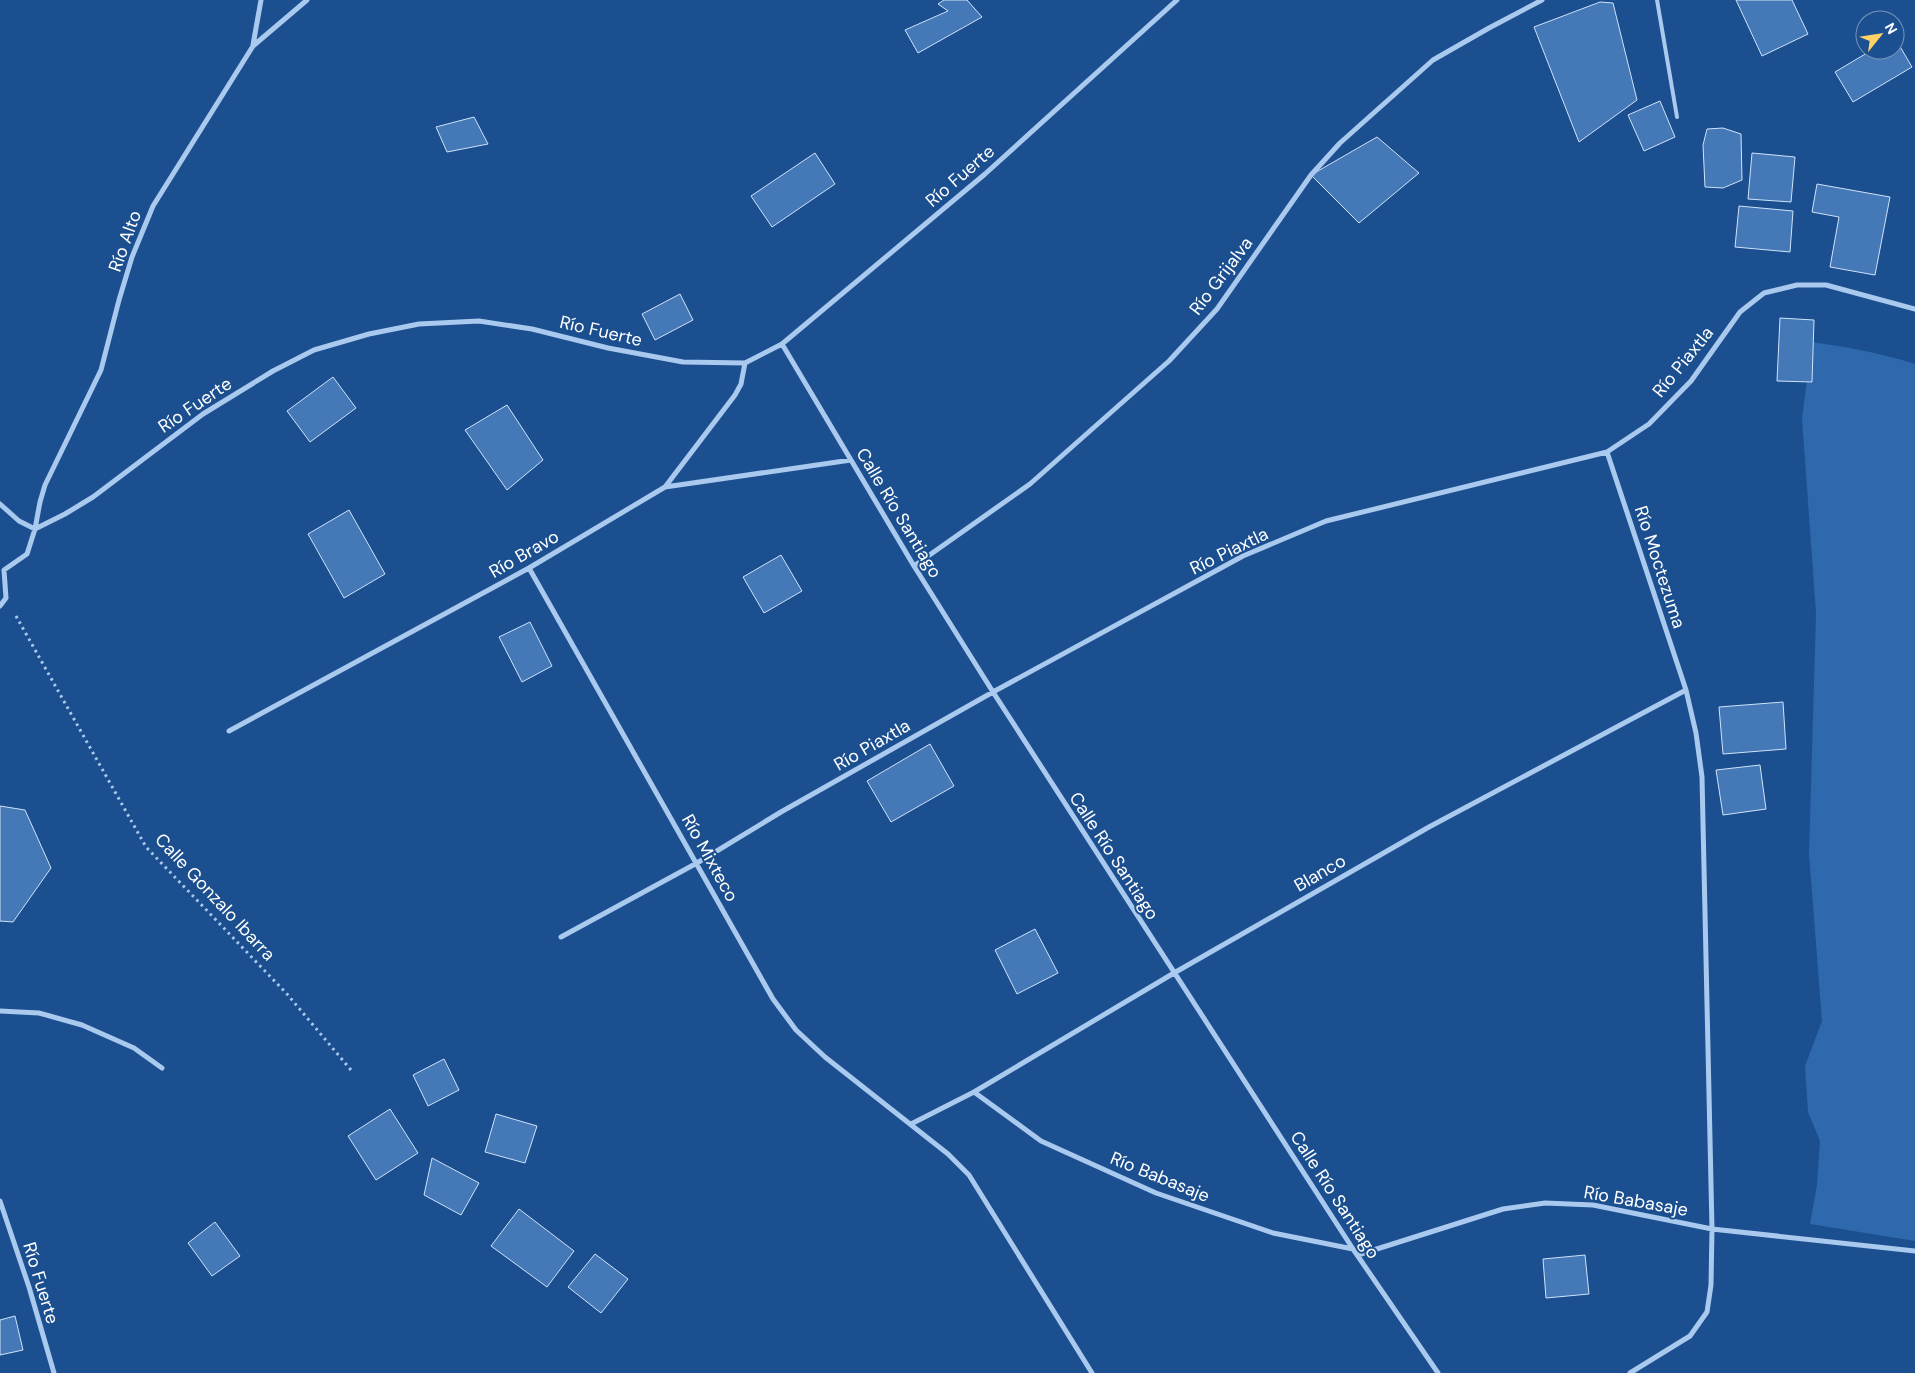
<svg xmlns="http://www.w3.org/2000/svg" width="1915" height="1373" viewBox="0 0 1915 1373" font-family="'DM Sans',sans-serif">
<style>
.green{fill:#2e69ad}
.building{fill:#4478b7;stroke:#cfe3fa}
.lines{fill:none;stroke-linecap:round;stroke-linejoin:round}
.path{stroke:#a9c9ee;stroke-width:3;stroke-dasharray:2.5 4;stroke-linecap:butt}
.service{stroke:#a9c9ee;stroke-width:4}
.minor{stroke:#a9c9ee;stroke-width:5}
.labels{text-anchor:middle;stroke-width:4;stroke-linejoin:round;paint-order:stroke}
.street-label{font-size:18px;fill:#fff;stroke:#1b4f8f}
</style>
<rect width="100%" height="100%" fill="#1b4f8f"/>
<path class="green" d="M1812 342C1847 347 1881 353 1915 364V1241L1810 1224 1817 1185 1820 1141 1808 1112 1805 1066 1822 1021 1809 854 1816 613 1802 418Z"/>
<path class="building" d="M944 0H967L982 17 918 53 905 30 948 11 938 4Z
M1736 0H1792L1808 34 1762 56Z
M1600 2 1613 3 1637 100 1579 142 1534 27Z
M1895 38 1912 67 1853 102 1835 72 1872 50H1895Z
M1660 101 1675 137 1644 151 1628 115Z
M474 117 488 144 447 152 436 127Z
M1723 128 1741 134 1742 180 1723 188 1705 187 1703 145 1707 129Z
M1377 137 1419 173 1359 223 1311 175Z
M815 153 835 184 772 227 751 196Z
M1752 153 1795 157 1791 202 1748 199Z
M1817 184 1890 197 1875 275 1830 267 1839 217 1812 212Z
M1739 206 1793 211 1790 252 1735 247Z
M680 294 693 320 655 340 642 314Z
M1780 318 1814 320 1812 382 1777 381Z
M333 377 356 408 310 442 287 411Z
M507 405 543 460 507 490 465 430Z
M349 510 385 574 344 598 308 534Z
M781 555 802 591 764 613 743 577Z
M530 622 552 666 522 682 499 637Z
M1783 702 1786 749 1723 754 1719 707Z
M930 744 954 786 891 822 867 781Z
M1760 765 1766 809 1723 815 1716 770Z
M0 806 25 810 51 868 13 922 0 921Z
M1035 929 1058 973 1017 994 995 950Z
M444 1059 459 1090 428 1106 413 1075Z
M390 1109 418 1153 376 1180 348 1136Z
M496 1114 537 1126 525 1163 485 1152Z
M432 1158 479 1183 461 1215 424 1195Z
M519 1209 574 1251 547 1287 491 1246Z
M215 1222 240 1256 212 1276 188 1243Z
M595 1254 628 1279 601 1313 568 1287Z
M1585 1255 1589 1294 1546 1298 1543 1259Z
M15 1316 23 1350 0 1355V1320Z"/>
<g class="lines">
<path class="path" d="M16 616 146 847 287 994 351 1070"/>
<path class="service" d="M1657 0 1677 117"/>
<path class="minor" d="M253 45 261 0
M782 344 914 566 993 692 1353 1249 1438 1373
M1607 452 1686 690 1696 733 1702 777 1712 1229 1711 1285 1707 1312 1690 1336 1630 1373
M665 487 735 395 741 384 745 363
M0 504 19 521 35 529 40 502 45 485 101 370 119 300 132 257 153 206 253 46 307 0
M914 566 1030 484 1169 361 1217 309 1311 175 1340 143 1433 60 1489 28 1542 0
M529 568 773 999 796 1030 825 1057 948 1154 969 1175 1092 1373
M0 606 6 598 4 570 27 554 35 529 65 514 93 497 203 414 273 371 314 350 369 334 419 324 479 321 532 329 608 348 683 362 745 363 782 344 985 174 1177 0
M229 731 529 568 665 487 851 460
M561 937 697 863 781 812 993 692 1243 556 1326 521 1607 452 1649 424 1691 381 1740 312 1764 293 1797 285H1826L1915 309
M0 1011 39 1013 82 1025 134 1048 162 1068
M974 1092 1041 1141 1156 1193 1273 1233 1353 1249
M911 1124 974 1092 1174 973 1429 827 1686 690
M0 1201 29 1287 54 1373
M1358 1255 1503 1209 1545 1203 1593 1205 1712 1229 1915 1251"/>
</g>
<g class="labels">
<g class="street-label">
<text transform="translate(960 176) rotate(-41)" y="6">Río Fuerte</text>
<text transform="translate(125 241) rotate(-70)" y="6">Río Alto</text>
<text transform="translate(1221 276) rotate(-53)" y="6">Río Grijalva</text>
<text transform="translate(601 331) rotate(13)" y="6">Río Fuerte</text>
<text transform="translate(1683 362) rotate(-51)" y="6">Río Piaxtla</text>
<text transform="translate(195 405) rotate(-34)" y="6">Río Fuerte</text>
<text transform="translate(899 513) rotate(59)" y="6">Calle Río Santiago</text>
<text transform="translate(1229 551) rotate(-26)" y="6">Río Piaxtla</text>
<text transform="translate(524 554) rotate(-30)" y="6">Río Bravo</text>
<text transform="translate(1660 567) rotate(72)" y="6">Río Moctezuma</text>
<text transform="translate(872 745) rotate(-30)" y="6">Río Piaxtla</text>
<text transform="translate(1114 856) rotate(57)" y="6">Calle Río Santiago</text>
<text transform="translate(710 858) rotate(61)" y="6">Río Mixteco</text>
<text transform="translate(1320 873) rotate(-30)" y="6">Blanco</text>
<text transform="translate(215 897) rotate(47)" y="6">Calle Gonzalo Ibarra</text>
<text transform="translate(1160 1177) rotate(22)" y="6">Río Babasaje</text>
<text transform="translate(1335 1195) rotate(57)" y="6">Calle Río Santiago</text>
<text transform="translate(1636 1201) rotate(10)" y="6">Río Babasaje</text>
<text transform="translate(41 1283) rotate(73)" y="6">Río Fuerte</text>
</g>
</g>
<g transform="translate(1880 35) rotate(60)"><circle r="24" fill="#1b4f8f" stroke="#7695bc"/>
<path d="M0-4L9 19L0 12L-9 19Z" fill="#ffd166"/>
<text y="-8" font-size="14" font-weight="bold" text-anchor="middle" fill="#ffffff">N</text>
</g>
</svg>
